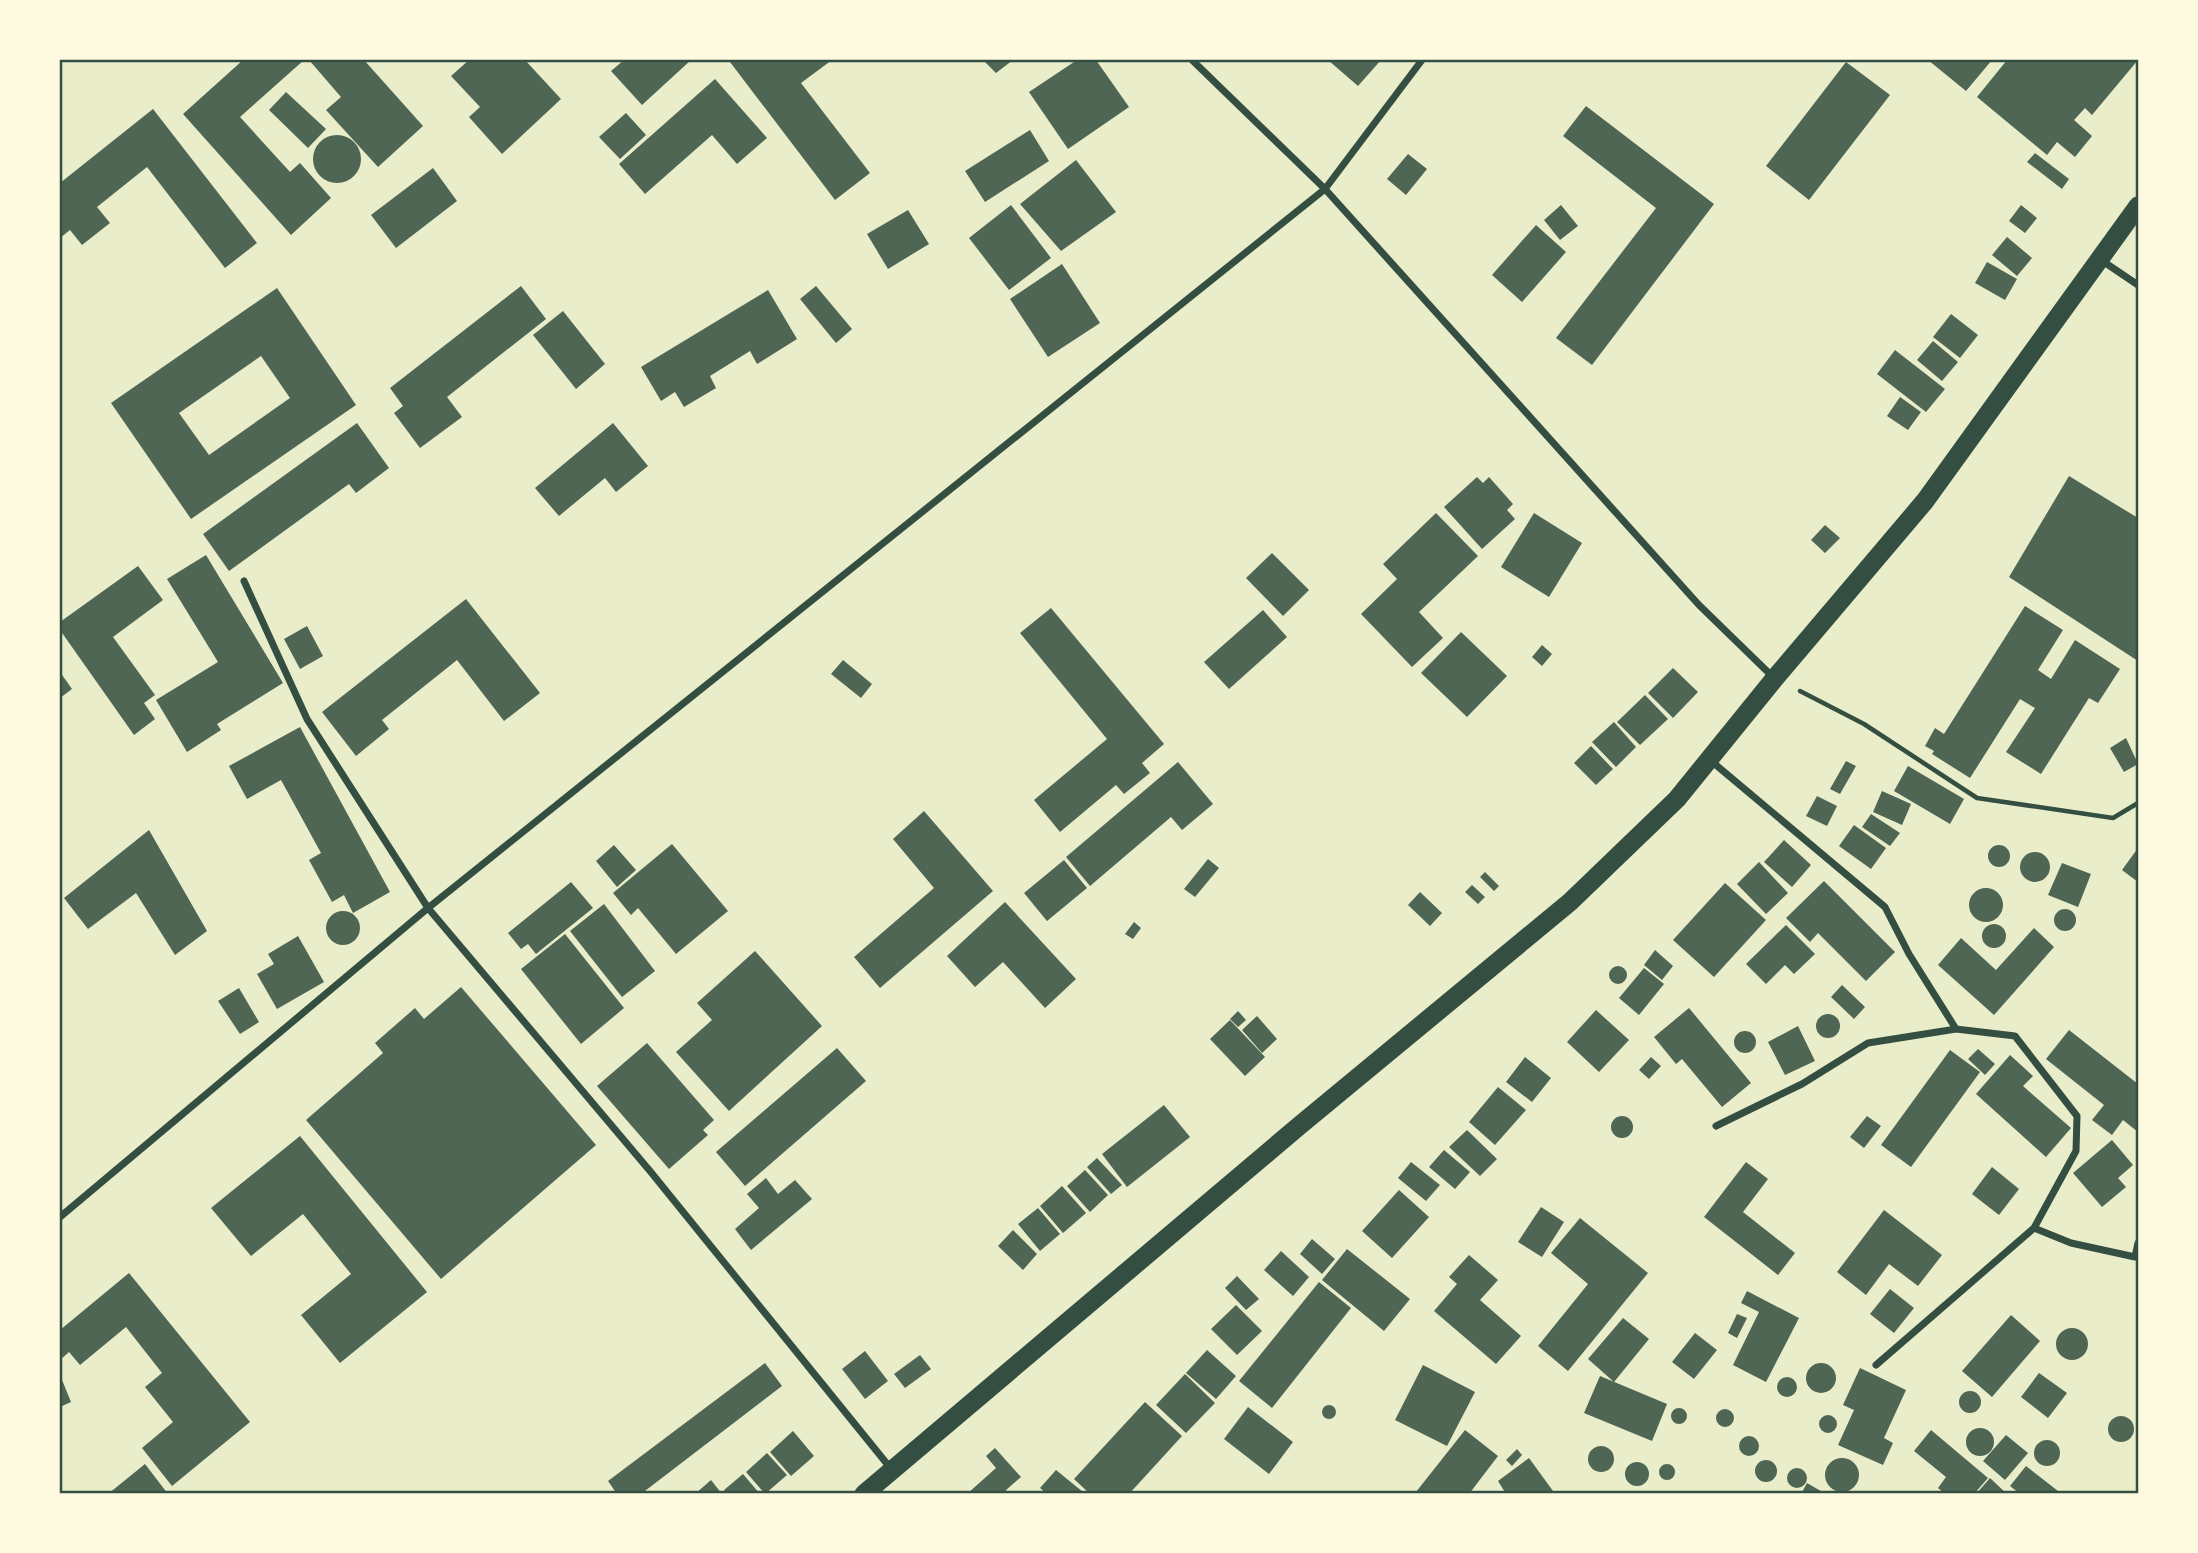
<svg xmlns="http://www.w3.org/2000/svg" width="2198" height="1553" viewBox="0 0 2198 1553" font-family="Commissioner,sans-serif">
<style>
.building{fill:#4f6655;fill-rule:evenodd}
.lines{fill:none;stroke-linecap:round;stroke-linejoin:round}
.path{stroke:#344e41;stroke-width:4.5}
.minor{stroke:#344e41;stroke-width:7}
.trunk{stroke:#344e41;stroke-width:19}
.neatline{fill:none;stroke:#344e41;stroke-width:2.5}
</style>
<rect width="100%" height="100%" fill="#e9edc9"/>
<path class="building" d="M243 60H304L240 117 290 172 300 163 331 198 291 235 183 114Z
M309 60H364L423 126 378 167 326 110 341 97Z
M469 60H525L561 99 502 154 469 117 480 107 451 76Z
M624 60H691L642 105 611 71Z
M733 60H832L801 83 870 173 835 200 730 62Z
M983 60H1013L996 73Z
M1077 60H1096L1129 107 1068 149 1029 92Z
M1328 60H1381L1358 86Z
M1928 60H1992L1966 91Z
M2007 60H2138L2092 115 2085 108 2074 120 2092 136 2075 157 2057 142 2047 155 1977 97Z
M1846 62 1890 95 1809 200 1766 166Z
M715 79 767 138 737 164 712 135 645 194 619 164Z
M286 92 326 129 308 148 269 110Z
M1586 106 1714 204 1592 365 1556 338 1656 208 1563 136Z
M153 109 257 243 225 268 147 167 97 207 110 223 82 245 70 230 60 238V183Z
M626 113 646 135 620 159 599 137Z
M1030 130 1049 161 985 202 965 171Z
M313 159a24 24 0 1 1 48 0a24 24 0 1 1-48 0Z
M2035 153 2069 179 2062 189 2027 162Z
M1408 154 1427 169 1406 195 1387 179Z
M1076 160 1116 212 1061 251 1020 204Z
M433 168 457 201 396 248 371 215Z
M1011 205 1051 258 1009 290 969 238Z
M1561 205 1578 226 1560 240 1544 220Z
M2021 205 2037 218 2025 233 2009 221Z
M908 210 929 244 888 269 867 234Z
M1536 225 1566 252 1522 302 1492 275Z
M2007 237 2032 258 2017 276 1992 255Z
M1987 262 2017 279 2005 300 1975 283Z
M1062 264 1100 323 1048 357 1010 299Z
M521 286 546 319 447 397 462 417 420 448 394 413 403 406 390 388Z
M816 286 852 329 836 343 800 299Z
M277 288 356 405 191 519 111 403ZM261 356 290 398 209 455 179 413Z
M768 290 797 339 757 364 750 351 710 376 716 388 684 407 675 392 661 401 641 367Z
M563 311 605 364 576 389 533 335Z
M1951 314 1978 335 1960 358 1933 337Z
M1933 341 1958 362 1942 381 1917 360Z
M1895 350 1945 389 1926 412 1877 374Z
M1900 397 1921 412 1908 430 1887 416Z
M357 423 389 468 356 493 349 484 229 571 203 534Z
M613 423 648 466 616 492 605 478 559 516 535 488Z
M2069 476 2138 518V661L2009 577Z
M1477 477 1483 483 1489 477 1513 504 1507 510 1515 519 1482 549 1444 507Z
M1436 513 1478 556 1419 612 1443 638 1412 667 1361 614 1397 579 1383 564Z
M1534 513 1582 543 1549 597 1501 567Z
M1825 525 1840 538 1825 553 1811 540Z
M1272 553 1309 590 1283 616 1246 578Z
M206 555 283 683 217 724 221 730 187 752 156 700 218 662 167 579Z
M138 566 163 600 113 637 155 695 144 703 155 719 134 735 60 630V622Z
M466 599 540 693 504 721 457 660 382 720 389 729 356 756 322 712Z
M2025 606 2063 630 2038 670 2051 679 2075 640 2120 669 2098 703 2089 698 2041 774 2006 752 2035 708 2020 699 1970 778 1932 754 1934 751 1925 746 1935 728 1944 734Z
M1051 608 1164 744 1142 763 1150 773 1124 794 1116 785 1060 832 1034 800 1107 739 1020 633Z
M1263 610 1287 637 1229 689 1204 662Z
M307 626 323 656 300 669 284 639Z
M1461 632 1507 676 1467 717 1421 673Z
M1542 645 1552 654 1542 666 1532 657Z
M843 660 872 684 861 698 831 674Z
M1673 668 1698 692 1673 718 1648 693Z
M60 672 72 689 60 698Z
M1645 695 1668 719 1640 745 1617 722Z
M1614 722 1636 747 1616 767 1592 742Z
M300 727 390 892 353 913 344 895 332 902 309 860 321 853 281 780 247 799 229 766Z
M2126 738 2138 764 2124 772 2110 748Z
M1591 746 1613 769 1596 785 1574 763Z
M1846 761 1856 766 1840 794 1830 789Z
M1178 762 1213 804 1182 830 1171 817 1090 886 1066 857Z
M1908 766 1964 799 1950 824 1894 791Z
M1882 791 1911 804 1902 825 1873 812Z
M1817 796 1837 806 1827 826 1806 816Z
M924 811 993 891 880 988 854 957 934 888 893 839Z
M1871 814 1900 833 1890 846 1862 827Z
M1854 825 1886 848 1871 869 1839 846Z
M149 830 207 931 175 955 136 893 88 929 64 898Z
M1784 840 1811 865 1792 887 1764 862Z
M672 844 728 911 676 954 638 908 631 915 613 893Z
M1988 856a11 11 0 1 1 22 0a11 11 0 1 1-22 0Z
M614 845 636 870 617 887 596 861Z
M2138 848V882L2122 870Z
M2020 867a15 15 0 1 1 30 0a15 15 0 1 1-30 0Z
M1208 859 1219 868 1195 897 1184 889Z
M1064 860 1087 888 1047 921 1024 893Z
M1759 862 1788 893 1766 914 1737 884Z
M2062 863 2091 874 2078 907 2048 895Z
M1485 872 1499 886 1494 891 1480 877Z
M1824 881 1895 952 1866 981 1818 933 1810 942 1786 918Z
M571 882 593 908 536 954 528 944 521 949 508 933Z
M1725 883 1766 920 1714 977 1673 940Z
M1472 885 1485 897 1478 904 1465 892Z
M1969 905a17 17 0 1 1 34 0a17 17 0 1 1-34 0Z
M1420 892 1442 913 1430 926 1408 905Z
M1005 902 1076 979 1045 1008 1003 962 975 987 947 956Z
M604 904 655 971 622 997 570 931Z
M2054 920a11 11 0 1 1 22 0a11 11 0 1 1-22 0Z
M326 928a17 17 0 1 1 34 0a17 17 0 1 1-34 0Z
M1134 922 1141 928 1133 939 1125 934Z
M1982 936a12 12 0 1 1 24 0a12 12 0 1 1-24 0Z
M1786 925 1815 954 1794 974 1785 965 1766 984 1746 964Z
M2034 928 2054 947 1994 1015 1938 965 1961 938 1996 970Z
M565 934 624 1008 581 1044 521 969Z
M298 936 324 982 277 1009 257 974 274 964 268 954Z
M1655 950 1673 966 1662 980 1644 965Z
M755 951 822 1026 729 1111 676 1052 712 1020 697 1003Z
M1609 975a9 9 0 1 1 18 0a9 9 0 1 1-18 0Z
M1644 968 1664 984 1639 1015 1619 998Z
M1842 985 1865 1007 1854 1019 1831 997Z
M461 987 596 1145 441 1279 306 1120 383 1053 375 1043 415 1008 424 1019Z
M239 988 259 1022 240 1034 218 1001Z
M1689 1008 1751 1083 1722 1107 1682 1059 1676 1064 1654 1037Z
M1596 1010 1629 1040 1599 1072 1567 1042Z
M1238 1011 1246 1020 1238 1027 1230 1019Z
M1816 1026a12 12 0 1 1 24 0a12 12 0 1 1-24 0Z
M1257 1016 1277 1039 1262 1053 1242 1030Z
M1230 1020 1265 1057 1245 1076 1210 1039Z
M1798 1026 1815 1061 1785 1075 1768 1042Z
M2069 1030 2138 1084V1132L2123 1120 2112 1135 2092 1120 2104 1105 2046 1059Z
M1734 1042a11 11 0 1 1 22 0a11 11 0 1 1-22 0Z
M647 1043 714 1120 703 1130 708 1135 669 1169 597 1086Z
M837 1048 866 1081 745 1186 716 1152Z
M1978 1049 1995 1064 1985 1075 1968 1059Z
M1950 1050 1980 1072 1911 1167 1881 1145Z
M2010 1055 2033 1076 2023 1086 2071 1128 2046 1157 1976 1094Z
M1525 1057 1551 1078 1532 1102 1506 1082Z
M1651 1057 1661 1066 1649 1079 1639 1070Z
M1498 1087 1526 1110 1495 1145 1469 1122Z
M1164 1105 1190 1137 1127 1187 1102 1154Z
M1611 1127a11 11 0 1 1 22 0a11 11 0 1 1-22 0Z
M1867 1116 1881 1126 1864 1148 1850 1137Z
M1467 1130 1497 1159 1480 1176 1449 1147Z
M300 1136 427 1292 340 1363 301 1315 351 1274 303 1214 251 1256 211 1208Z
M2112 1140 2133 1165 2118 1178 2126 1187 2102 1207 2073 1173Z
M1444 1150 1470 1172 1455 1189 1429 1167Z
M1097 1158 1122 1185 1111 1194 1087 1167Z
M1411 1162 1440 1185 1426 1201 1398 1178Z
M1746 1162 1768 1179 1743 1212 1795 1253 1778 1275 1704 1217Z
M1992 1167 2019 1189 1999 1215 1972 1194Z
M1085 1170 1108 1195 1090 1212 1067 1186Z
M766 1178 778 1194 795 1180 812 1199 751 1250 735 1229 759 1208 747 1194Z
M1062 1186 1086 1213 1063 1233 1040 1206Z
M1399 1190 1429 1217 1392 1258 1362 1231Z
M1541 1207 1564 1222 1542 1257 1518 1242Z
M1038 1208 1060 1234 1040 1251 1018 1224Z
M1884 1210 1942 1255 1918 1286 1889 1264 1866 1295 1837 1272Z
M1580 1218 1648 1273 1568 1371 1538 1346 1588 1284 1551 1253Z
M1013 1230 1037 1254 1023 1270 998 1246Z
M1312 1239 1335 1259 1322 1274 1300 1254Z
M1347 1249 1410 1299 1384 1331 1322 1280Z
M1281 1251 1309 1277 1293 1296 1264 1270Z
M1469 1255 1498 1280 1480 1300 1521 1336 1496 1364 1434 1311 1457 1284 1449 1277Z
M129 1273 250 1422 172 1486 142 1448 173 1422 145 1387 162 1373 126 1327 80 1365 69 1352 60 1360V1330Z
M1237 1276 1259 1299 1246 1310 1225 1288Z
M1319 1282 1351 1308 1272 1408 1239 1381Z
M1890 1289 1914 1308 1894 1333 1870 1314Z
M1747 1291 1799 1318 1766 1382 1733 1365 1759 1312 1741 1303Z
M1236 1305 1262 1331 1237 1355 1211 1329Z
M1737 1314 1747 1318 1737 1338 1728 1333Z
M2011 1315 2040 1341 1992 1397 1962 1371Z
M1623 1318 1649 1339 1614 1382 1588 1359Z
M2056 1344a16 16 0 1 1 32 0a16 16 0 1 1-32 0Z
M1695 1333 1717 1350 1694 1379 1672 1362Z
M1207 1350 1236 1376 1216 1399 1186 1373Z
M865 1351 888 1381 865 1399 842 1369Z
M920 1355 931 1369 905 1388 894 1374Z
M1806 1378a15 15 0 1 1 30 0a15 15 0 1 1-30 0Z
M765 1363 782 1386 641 1494H617L608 1481Z
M1423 1365 1475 1392 1447 1446 1395 1420Z
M1860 1368 1906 1390 1884 1438 1893 1443 1883 1465 1838 1445 1854 1410 1843 1405Z
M2039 1373 2067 1393 2048 1418 2021 1397Z
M1185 1374 1215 1403 1186 1433 1156 1405Z
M60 1375 71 1402 60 1407Z
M1600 1376 1667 1404 1652 1441 1584 1413Z
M1777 1387a10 10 0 1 1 20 0a10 10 0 1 1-20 0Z
M1959 1402a11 11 0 1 1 22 0a11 11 0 1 1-22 0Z
M1145 1402 1182 1436 1129 1494H1090L1074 1479Z
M1322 1412a7 7 0 1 1 14 0a7 7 0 1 1-14 0Z
M1248 1407 1293 1442 1269 1474 1224 1439Z
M1671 1416a8 8 0 1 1 16 0a8 8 0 1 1-16 0Z
M1716 1418a9 9 0 1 1 18 0a9 9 0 1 1-18 0Z
M1819 1424a9 9 0 1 1 18 0a9 9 0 1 1-18 0Z
M2108 1429a13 13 0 1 1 26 0a13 13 0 1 1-26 0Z
M1966 1442a14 14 0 1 1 28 0a14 14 0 1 1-28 0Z
M1465 1430 1498 1456 1469 1494H1419L1416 1492Z
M1931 1430 1988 1478 1974 1494H1945L1938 1488 1946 1477 1914 1451Z
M793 1431 814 1456 791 1476 770 1452Z
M2006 1435 2028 1453 2005 1480 1983 1461Z
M1739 1446a10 10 0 1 1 20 0a10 10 0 1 1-20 0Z
M2034 1453a13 13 0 1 1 26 0a13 13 0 1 1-26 0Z
M1588 1459a13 13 0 1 1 26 0a13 13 0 1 1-26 0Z
M995 1448 1021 1477 1006 1490 1008 1494H967L996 1468 986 1456Z
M1517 1449 1522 1455 1512 1466 1506 1460Z
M767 1453 787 1475 765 1494 746 1472Z
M1529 1458 1553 1491 1506 1494 1498 1481Z
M1825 1475a17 17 0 1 1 34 0a17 17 0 1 1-34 0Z
M1755 1471a11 11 0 1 1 22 0a11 11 0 1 1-22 0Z
M1625 1474a12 12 0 1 1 24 0a12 12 0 1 1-24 0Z
M1659 1472a8 8 0 1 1 16 0a8 8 0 1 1-16 0Z
M145 1464 168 1494H108Z
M2026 1466 2058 1491 2056 1494H2020L2010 1486Z
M1787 1478a10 10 0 1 1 20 0a10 10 0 1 1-20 0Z
M1056 1470 1083 1492 1081 1494H1047L1040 1488Z
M743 1474 760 1494H727L724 1490Z
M1990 1478 2007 1494H1976Z
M711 1480 722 1494H695Z
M1807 1483 1826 1494H1801Z"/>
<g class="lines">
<path class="path" d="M1800 691 1864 724 1977 798 2113 818 2138 803"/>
<path class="minor" d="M1192 60 1325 189 1699 605 1774 678
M2101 260 2138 285
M244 581 307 719 428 908 650 1171 892 1470
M1710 760 1885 907 1909 954 1956 1029 2015 1036 2077 1116 2076 1151 2034 1228
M1716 1126 1802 1084 1868 1043 1956 1029
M60 1217 428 908 1325 189 1422 60
M1876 1365 2034 1228 2071 1243 2135 1257 2138 1243"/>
<path class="trunk" d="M864 1494 1299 1126 1570 902 1677 799 1775 678 1925 501 2138 206"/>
</g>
<rect width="2198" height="1553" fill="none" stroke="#fefae0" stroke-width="122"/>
<rect x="61" y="61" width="2076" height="1431" class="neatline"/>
</svg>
